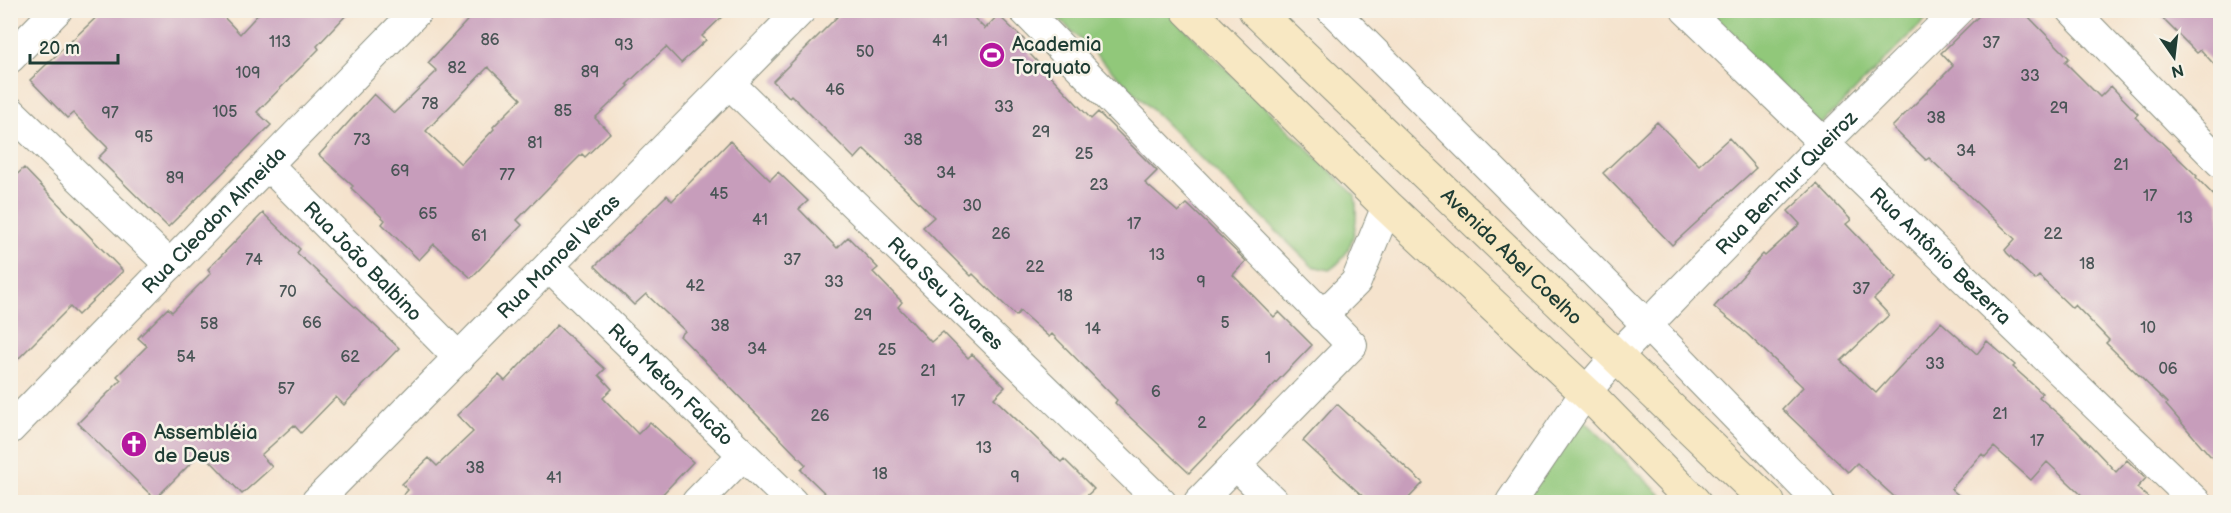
<svg xmlns="http://www.w3.org/2000/svg" width="2231" height="513" viewBox="0 0 2231 513" font-family="'Balsamiq Sans',sans-serif">
<style>
.green{fill:#91c87a;stroke:#588257;stroke-width:1.5}
.building{fill:#c79dbb;fill-rule:evenodd}
.lines{fill:none;stroke-linecap:round;stroke-linejoin:round}
.street-casing{stroke:#8a9080;stroke-width:32}
.secondary-casing{stroke:#8a9080;stroke-width:35}
.street{stroke:#fff;stroke-width:30}
.secondary{stroke:#f8e8c3;stroke-width:33}
.labels{text-anchor:middle;stroke-width:5;stroke-linejoin:round;paint-order:stroke}
.number-label{font-size:16px;fill:#495556}
.poi-label{font-size:20px;fill:#1f3d34;stroke:#f7f3e8;text-anchor:start}
.street-label{font-size:20px;fill:#1f3d34;stroke:#f7f3e8}
</style>
<rect width="100%" height="100%" fill="#f7f3e8"/>
<filter id="ink" filterUnits="userSpaceOnUse"><feTurbulence type="fractalNoise" baseFrequency=".0167" numOctaves="2"/><feDisplacementMap in="SourceGraphic" scale="12" xChannelSelector="R" yChannelSelector="G"/><feConvolveMatrix kernelMatrix="1 2 1 2 8 2 1 2 1" color-interpolation-filters="sRGB"/></filter>
<filter id="wash" filterUnits="userSpaceOnUse"><feTurbulence type="fractalNoise" baseFrequency=".008" numOctaves="4" result="noise"/><feDisplacementMap in="SourceGraphic" scale="24" xChannelSelector="R" yChannelSelector="G"/><feGaussianBlur stdDeviation="1.35" result="paint"/><feColorMatrix in="noise" values="0 0 0 0 0 0 0 0 0 0 0 0 0 0 0 0 0 1.4 0 .05"/><feComposite in="paint" operator="in"/></filter>
<g filter="url(#wash)">
<rect width="100%" height="100%" fill="#f5e3cd"/>
<path class="green" d="M1051 11H1167L1355 195C1359 222 1354 255 1329 270L1312 266Z
M1702 11H1934L1821 125Z
M1582 418 1668 502H1518Z"/>
<g id="blocks">
<path class="building" d="M104 10H217L240 34 262 10H351L317 46 319 49 257 112 271 125 168 227 98 158 108 148 73 113 67 118 30 80Z
M477 10H729L702 36 706 40 681 63 666 47 627 84 629 86 595 118 610 133 585 157 582 154 548 188 517 220 522 225 471 278 434 244 419 260 382 224 385 220 351 188 353 186 319 155 374 94 394 113 437 71 428 63ZM488 67 521 99 493 127 494 129 461 164 426 131Z
M844 10H966L985 29 998 15 1033 48 1029 53 1091 119 1098 112 1157 171 1145 183 1178 212 1187 204 1246 261 1233 275 1274 317 1279 312 1312 345 1189 473 1115 403 1117 400 1052 334 1049 337 1020 311 1016 316 973 274 971 276 923 227 934 217 864 149 855 159 791 95 789 97 773 81Z
M1985 10H2022L2069 58 2065 62 2100 97 2111 86 2138 114 2135 117 2197 176 2196 177 2220 202V467L2166 405 2167 403 2106 343 2109 340 2075 305 2072 308 2039 276 2035 280 2007 253 2005 250 2015 239 1929 158 1926 160 1892 127 1953 66 1941 53Z
M2154 10H2220V71L2201 50 2197 53Z
M1657 122 1699 165 1729 138 1756 168 1672 245 1603 173Z
M730 141 770 180 778 172 808 201 799 209 837 248 848 237 878 268 873 272 902 302 898 307 931 342 943 332 968 358 972 354 1005 387 994 398 1061 462 1064 459 1094 489 1080 502H834L801 470 806 465 680 336 685 331 646 294 634 305 595 266 667 195 672 201Z
M24 168 123 271 78 315 70 307 10 367V181Z
M1817 184 1851 220 1846 224 1897 277 1874 299 1889 315 1841 361 1876 393 1941 322 1977 354 1987 341 2015 365 2013 367 2042 393 2039 397 2076 430 2116 472 2127 460 2136 469 2146 478 2137 488 2153 502H2089L2047 462 2031 480 1994 447 1985 457 1982 454 1951 489 1967 502H1900L1857 463 1848 472 1782 409 1803 387 1746 333 1714 307 1763 254 1765 256 1800 224 1788 211Z
M263 213 300 249 297 253 399 348 344 405 336 397 301 433 294 425 261 455 272 467 242 494 202 452 155 499 78 423 121 380 117 376 147 346 138 338 168 308 172 312 211 273 208 269Z
M557 325 605 369 599 375 612 389 603 398 638 434 650 422 693 462 655 502H397L408 490 402 484 429 458 437 466 473 432 457 415 499 375 505 381Z
M1337 404 1423 483 1405 502H1369L1303 441Z"/>
</g>
</g>
<g filter="url(#ink)">
<use href="#blocks" fill-opacity="0" stroke="#8a9080" stroke-width="1.5"/>
<g class="lines">
<defs>
<g id="street">
<path d="M1024 10 1352 345 1199 502"/>
<path d="M1332 10 1647 325 1819 502"/>
<path id="s1" d="M1686 10 2196 502"/>
<path d="M2072 10 2220 162"/>
<path d="M10 58 57 10"/>
<path id="s2" d="M729 83 1161 502"/>
<path d="M10 111 170 265"/>
<path id="s3" d="M268 165 459 358"/>
<path id="s4" d="M549 266 792 502"/>
<path d="M1322 316 1356 282 1387 206"/>
<path id="s5" d="M10 429 418 10"/>
<path d="M1236 465 1274 502"/>
<path id="s6" d="M316 502 801 10"/>
<path d="M697 502 743 455"/>
<path id="s7" d="M1511 502 1585 393 1616 357 1823 144 1958 10"/>
</g>
<g id="secondary">
<path d="M1188 10 1387 206 1596 402 1694 502"/>
<path id="s8" d="M1255 10 1768 502"/>
</g>
</defs>
<use href="#street" class="street-casing"/>
<use href="#secondary" class="secondary-casing"/>
<use href="#street" class="street"/>
<use href="#secondary" class="secondary"/>
</g>
</g>
<defs>
<symbol id="stadium-disc" viewBox="-11 -11 22 22"><circle r="9.5" fill="#b5179e" stroke="#f7f3e8"/><path d="M0-5a6.5 5 0 1 0 0 10a6.5 5 0 1 0 0-10ZM-3.5-1.8h7v3.6h-7Z" fill="#fff"/></symbol>
<symbol id="church-disc" viewBox="-11 -11 22 22"><circle r="9.5" fill="#b5179e" stroke="#f7f3e8"/><path d="M-1.2-6h2.4v3.5h3.3v2.4h-3.3V6h-2.4V-.1h-3.3v-2.4h3.3Z" fill="#fff"/></symbol>
</defs>
<g fill-rule="evenodd">
<use href="#stadium-disc" x="977" y="40" width="30" height="30"/>
<use href="#church-disc" x="119" y="429" width="30" height="30"/>
</g>
<g class="labels">
<g class="number-label">
<text x="490" y="45">86</text>
<text x="940" y="46">41</text>
<text x="280" y="47">113</text>
<text x="1991" y="48">37</text>
<text x="624" y="50">93</text>
<text x="865" y="57">50</text>
<text x="457" y="73">82</text>
<text x="590" y="77">89</text>
<text x="248" y="78">109</text>
<text x="2030" y="81">33</text>
<text x="835" y="95">46</text>
<text x="430" y="109">78</text>
<text x="1004" y="112">33</text>
<text x="2059" y="113">29</text>
<text x="563" y="116">85</text>
<text x="225" y="117">105</text>
<text x="110" y="118">97</text>
<text x="1936" y="123">38</text>
<text x="1041" y="137">29</text>
<text x="144" y="142">95</text>
<text x="362" y="145">73</text>
<text x="913" y="145">38</text>
<text x="535" y="148">81</text>
<text x="1966" y="156">34</text>
<text x="1084" y="159">25</text>
<text x="2121" y="170">21</text>
<text x="400" y="176">69</text>
<text x="946" y="178">34</text>
<text x="507" y="180">77</text>
<text x="175" y="183">89</text>
<text x="1099" y="190">23</text>
<text x="719" y="199">45</text>
<text x="2150" y="201">17</text>
<text x="972" y="211">30</text>
<text x="428" y="219">65</text>
<text x="2185" y="223">13</text>
<text x="760" y="225">41</text>
<text x="1134" y="229">17</text>
<text x="1001" y="239">26</text>
<text x="2053" y="239">22</text>
<text x="479" y="241">61</text>
<text x="1157" y="260">13</text>
<text x="254" y="265">74</text>
<text x="792" y="265">37</text>
<text x="2087" y="269">18</text>
<text x="1035" y="272">22</text>
<text x="834" y="287">33</text>
<text x="1201" y="287">9</text>
<text x="695" y="291">42</text>
<text x="1861" y="294">37</text>
<text x="288" y="297">70</text>
<text x="1065" y="301">18</text>
<text x="863" y="320">29</text>
<text x="312" y="328">66</text>
<text x="1225" y="328">5</text>
<text x="209" y="329">58</text>
<text x="720" y="331">38</text>
<text x="2148" y="333">10</text>
<text x="1093" y="334">14</text>
<text x="757" y="354">34</text>
<text x="887" y="355">25</text>
<text x="186" y="362">54</text>
<text x="350" y="362">62</text>
<text x="1268" y="363">1</text>
<text x="1935" y="369">33</text>
<text x="2168" y="374">06</text>
<text x="928" y="376">21</text>
<text x="286" y="394">57</text>
<text x="1156" y="397">6</text>
<text x="958" y="406">17</text>
<text x="2000" y="419">21</text>
<text x="820" y="421">26</text>
<text x="1202" y="428">2</text>
<text x="2037" y="446">17</text>
<text x="984" y="453">13</text>
<text x="475" y="473">38</text>
<text x="880" y="479">18</text>
<text x="1015" y="482">9</text>
<text x="554" y="483">41</text>
</g>
<g class="poi-label">
<text x="1012" y="51">Academia<tspan x="1012" dy="23">Torquato</tspan></text>
<text x="154" y="439">Assembléia<tspan x="154" dy="23">de Deus</tspan></text>
</g>
<g class="street-label">
<text dy="7" stroke="none"><textPath href="#s7" startOffset="423">Rua Ben-hur Queiroz</textPath></text>
<text dy="7" stroke="none"><textPath href="#s5" startOffset="292">Rua Cleodon Almeida</textPath></text>
<text dy="7" stroke="none"><textPath href="#s8" startOffset="356">Avenida Abel Coelho</textPath></text>
<text dy="7" stroke="none"><textPath href="#s6" startOffset="345">Rua Manoel Veras</textPath></text>
<text dy="7" stroke="none"><textPath href="#s1" startOffset="354">Rua Antônio Bezerra</textPath></text>
<text dy="7" stroke="none"><textPath href="#s3" startOffset="135">Rua João Balbino</textPath></text>
<text dy="7" stroke="none"><textPath href="#s2" startOffset="302">Rua Seu Tavares</textPath></text>
<text dy="7" stroke="none"><textPath href="#s4" startOffset="170">Rua Meton Falcão</textPath></text>
</g>
</g>
<rect width="2231" height="513" fill="none" stroke="#f7f3e8" stroke-width="36"/>
<g transform="translate(2174 57) rotate(166)" stroke="#f7f3e8" stroke-width="4.5" paint-order="stroke">
<path d="M0-4.5L10 22L0 15L-10 22Z" fill="#1f3d34"/>
<text y="-9" font-size="16" font-weight="bold" text-anchor="middle" fill="#1f3d34">N</text>
</g>
<path d="M30 54v9h88v-9" fill="none" stroke="#1f3d34" stroke-width="3"/>
<text x="39" y="54" font-size="18" fill="#1f3d34" stroke="#f7f3e8" stroke-width="4.5" paint-order="stroke">20 m</text>
</svg>
